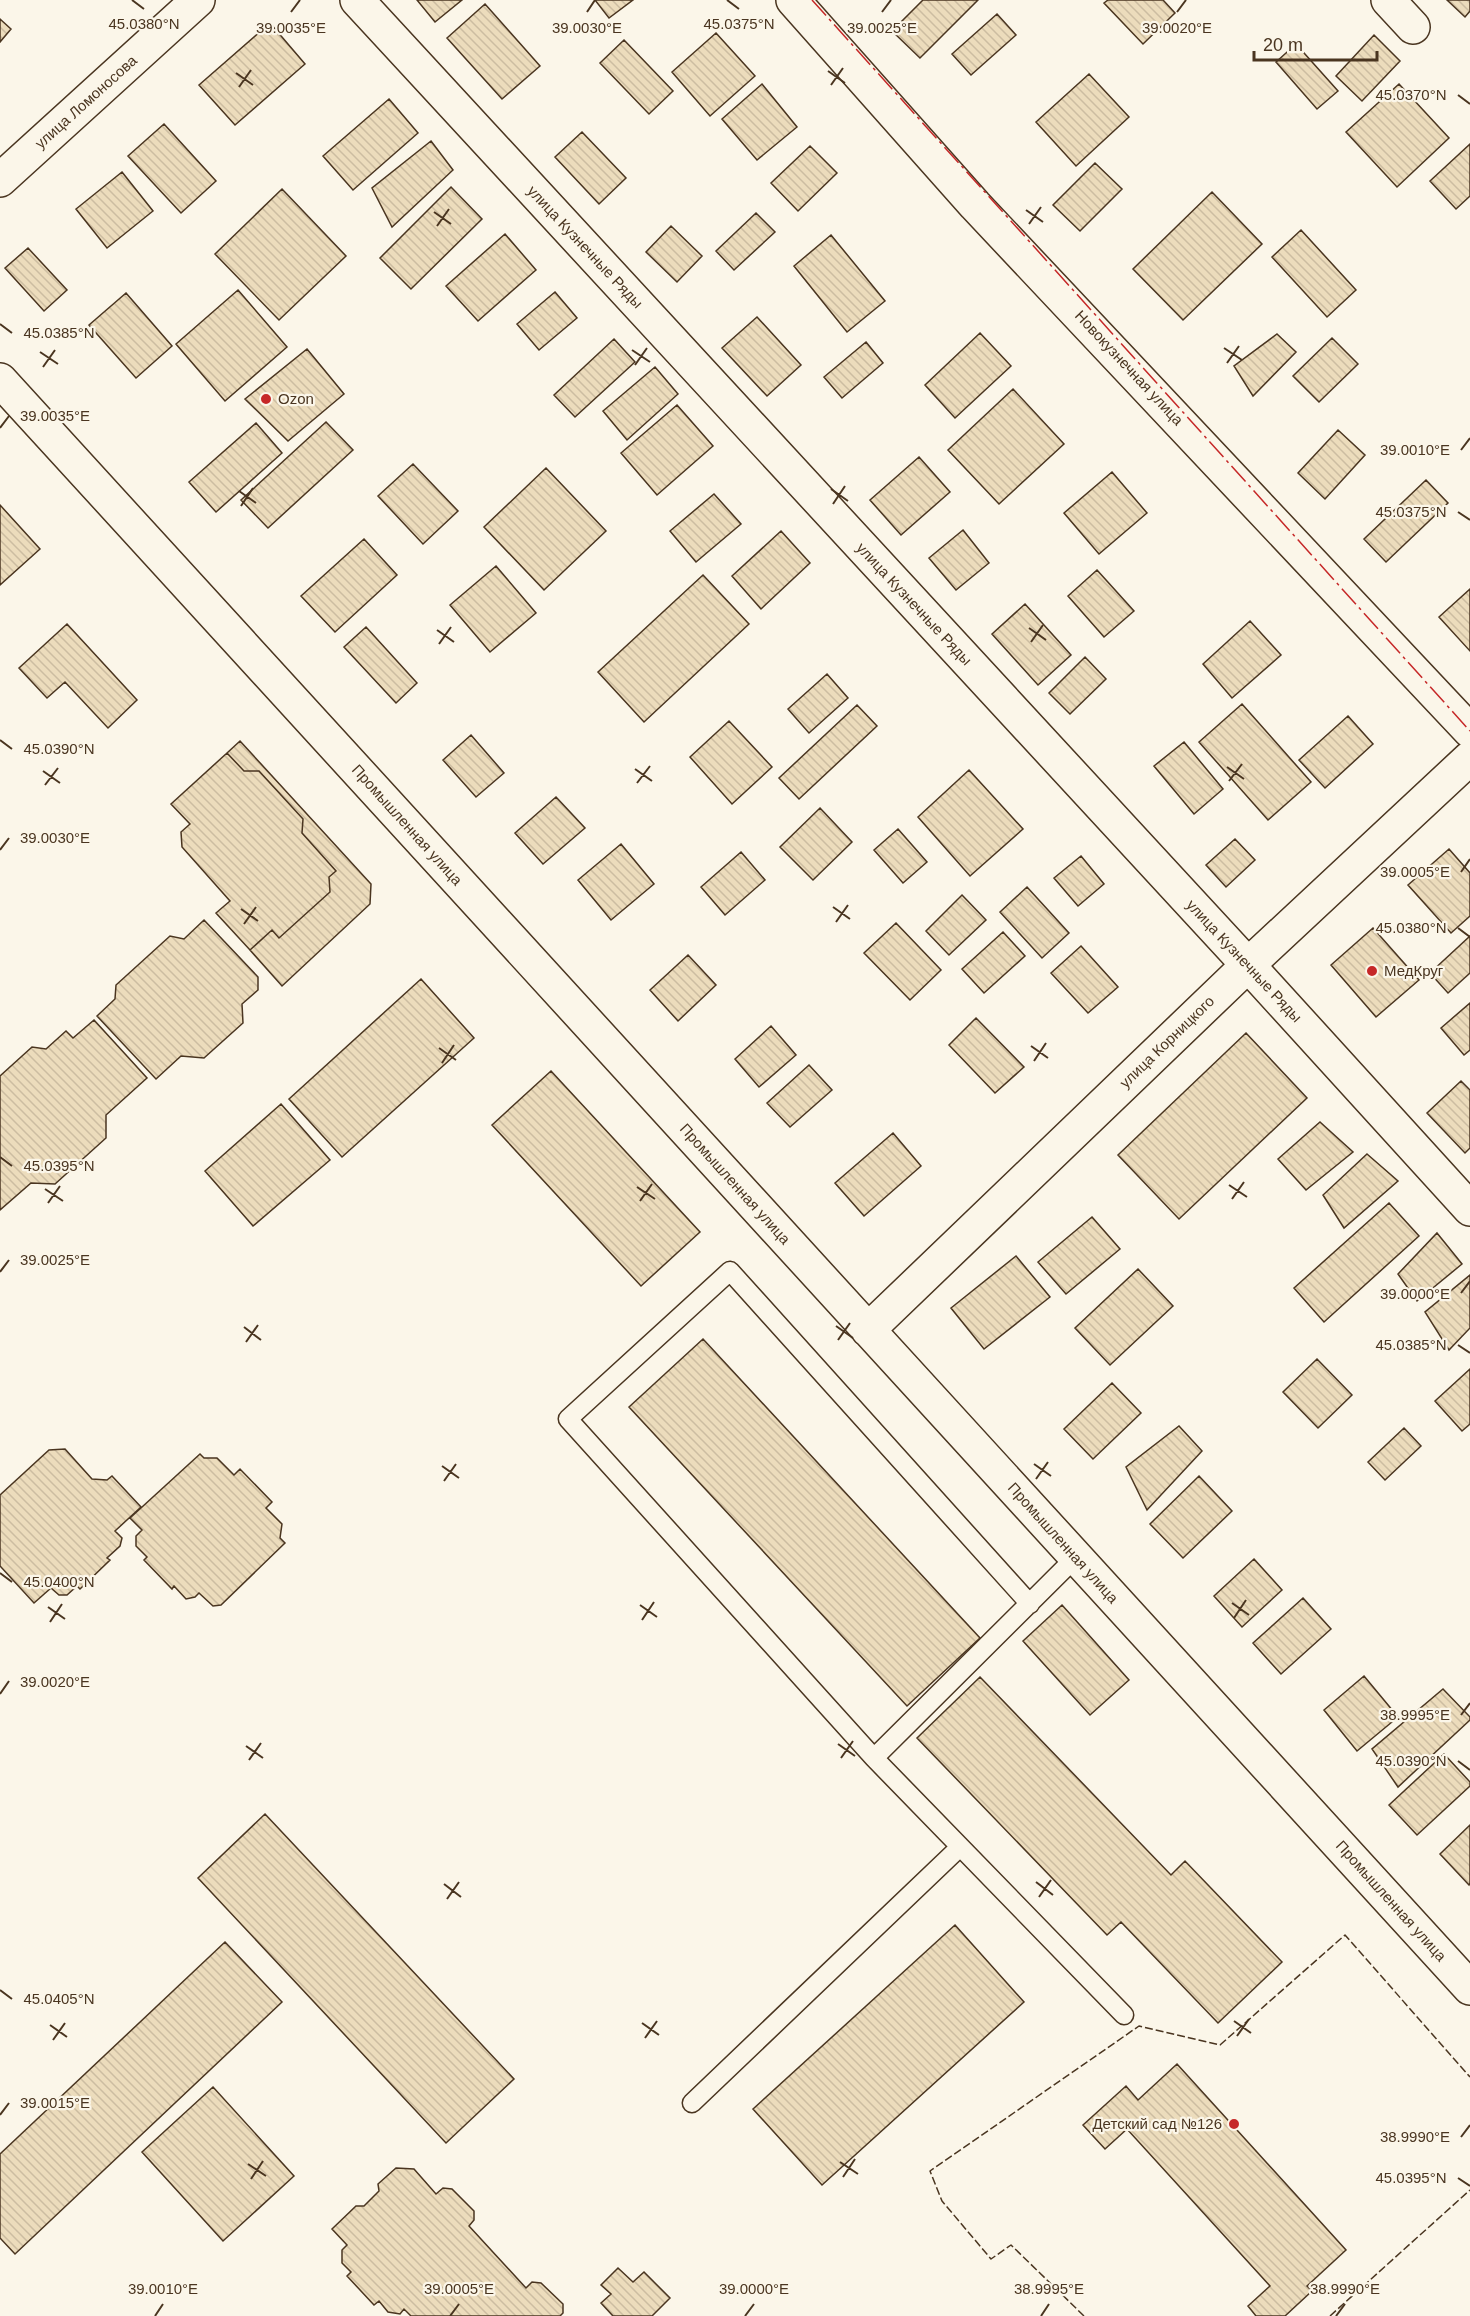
<svg xmlns="http://www.w3.org/2000/svg" width="1470" height="2316" viewBox="0 0 1470 2316" font-family="Arial,sans-serif">
<style>
.building{fill:url(#building-back-hatch);stroke:#4a3520;stroke-width:1.5}
.lines{fill:none;stroke-linecap:round;stroke-linejoin:round}
.service-casing{stroke:#4a3520;stroke-width:21}
.minor-casing{stroke:#4a3520;stroke-width:36}
.secondary-casing{stroke:#4a3520;stroke-width:36}
.service{stroke:#fbf6e9;stroke-width:18}
.minor{stroke:#fbf6e9;stroke-width:33}
.secondary{stroke:#fbf6e9;stroke-width:33}
.fence{stroke:#4a3520;stroke-width:1.5;stroke-dasharray:8 3;stroke-linecap:butt}
.power{stroke:#c62828;stroke-width:1.5;stroke-dasharray:21 4.5 3 4.5;stroke-linecap:butt}
.ticks{fill:none;stroke:#4a3520;stroke-width:2}
.poi-dot{fill:#c62828;stroke:#fbf6e9;stroke-width:2}
.labels{text-anchor:middle;stroke-width:4.5;stroke-linejoin:round;paint-order:stroke}
.street-label{font-size:15px;fill:#4a3520;stroke:#fbf6e9}
.poi-label{font-size:15px;fill:#4a3520;stroke:#fbf6e9;text-anchor:start}
.ticks-label{font-size:15px;text-anchor:middle;fill:#4a3520;stroke:#fbf6e9;stroke-width:4.5;stroke-linejoin:round;paint-order:stroke}
</style>
<defs>
<pattern id="building-back-hatch" width="6" height="6" patternUnits="userSpaceOnUse" patternTransform="scale(1.5)"><rect width="6" height="6" fill="#ecdcbc"/><path d="M-1 5l2 2M0 0l6 6M5-1l2 2" fill="none" stroke="#ccbda1"/></pattern>
</defs>
<rect width="100%" height="100%" fill="#fbf6e9"/>
<path class="building" d="M417 0H462L435 22Z
M595 0H633L609 18Z
M923 0H978L920 58 892 31Z
M1108 0H1163L1175 13 1143 44 1104 3Z
M1447 0H1470V11L1465 17Z
M485 4 540 66 502 99 447 38Z
M997 14 1016 35 971 75 952 54Z
M0 19 11 29 0 42Z
M270 23 305 64 235 125 199 85Z
M716 33 755 76 710 116 672 72Z
M1374 35 1400 61 1362 101 1336 76Z
M624 40 673 91 649 114 600 63Z
M1296 44 1338 91 1317 109 1276 62Z
M1089 74 1129 117 1076 166 1036 122Z
M762 84 797 127 757 160 722 119Z
M1399 84 1449 138 1397 187 1346 132Z
M389 99 418 133 353 190 323 156Z
M164 124 216 181 181 213 128 156Z
M582 132 626 178 599 204 555 157Z
M431 141 453 170 392 227 372 188Z
M1470 144V196L1456 209 1430 181Z
M810 146 837 173 798 211 771 183Z
M1095 163 1122 189 1080 231 1053 205Z
M122 172 153 211 107 248 76 209Z
M451 187 482 219 411 289 380 258Z
M282 189 346 256 279 320 215 254Z
M1212 192 1262 244 1183 320 1133 269Z
M756 213 775 232 734 270 716 251Z
M671 226 702 256 677 282 646 252Z
M1301 230 1356 290 1327 317 1272 257Z
M505 234 536 270 478 321 446 286Z
M831 235 885 301 847 332 794 266Z
M28 248 67 290 44 311 5 268Z
M238 290 287 347 225 401 176 344Z
M555 292 577 318 539 350 517 324Z
M126 293 172 346 136 378 89 325Z
M757 317 801 365 767 396 722 348Z
M980 333 1011 366 955 418 925 385Z
M1277 334 1296 352 1253 396 1234 366Z
M1332 338 1358 364 1319 402 1293 376Z
M614 339 635 362 575 417 554 395Z
M866 342 883 363 842 398 824 377Z
M307 349 344 394 288 441 245 399Z
M655 367 678 394 627 440 603 411Z
M1013 389 1064 444 999 504 948 450Z
M677 405 713 446 657 495 621 453Z
M326 422 353 450 268 528 241 500Z
M256 423 282 453 216 512 189 482Z
M1338 430 1365 455 1325 499 1298 473Z
M919 457 950 492 901 535 870 500Z
M413 464 458 511 423 544 378 496Z
M546 468 606 531 544 590 484 527Z
M1112 472 1147 513 1099 554 1064 513Z
M1426 480 1448 503 1386 562 1364 539Z
M714 494 741 524 696 562 670 531Z
M0 505 40 549 0 585Z
M963 530 989 563 956 590 929 558Z
M781 531 810 563 761 609 732 576Z
M364 539 397 575 335 632 301 596Z
M496 566 536 613 490 652 450 605Z
M1097 570 1134 611 1104 637 1068 596Z
M703 575 749 624 644 722 598 672Z
M1470 589V651L1439 617Z
M1025 604 1071 655 1038 685 992 634Z
M1250 621 1281 655 1232 698 1203 664Z
M67 624 137 700 108 728 65 682 47 698 19 668Z
M366 627 417 683 396 703 344 647Z
M1085 657 1106 679 1070 714 1049 693Z
M827 674 848 698 809 733 788 709Z
M1242 704 1311 782 1268 820 1199 742Z
M857 705 877 726 799 799 779 778Z
M1348 716 1373 744 1325 788 1299 760Z
M729 721 772 767 732 804 690 757Z
M471 735 504 773 476 797 443 760Z
M240 741 371 884 370 904 282 986 250 950 272 930 279 938 330 892 329 877 336 871 302 833 303 819 259 771H244L227 753Z
M1184 742 1223 789 1194 814 1154 766Z
M227 753 244 771H259L303 819 302 833 336 871 329 877 330 892 279 938 272 930 250 950 216 913 230 901 182 847 181 832 190 824 171 804Z
M969 770 1023 829 970 876 918 817Z
M556 797 585 828 543 864 515 833Z
M820 808 852 842 813 880 780 847Z
M898 829 927 862 903 883 874 850Z
M1235 839 1255 860 1226 887 1206 865Z
M621 844 654 884 611 920 578 880Z
M1449 849 1470 873V916L1451 933 1408 885Z
M741 852 765 880 725 915 701 887Z
M1081 856 1104 884 1078 906 1054 878Z
M1027 887 1069 933 1042 958 1000 912Z
M962 895 986 920 949 955 926 931Z
M204 920 258 977V990L242 1004 243 1023 204 1058 181 1056 156 1079 97 1016 115 999 116 985 170 936 184 939Z
M896 923 941 970 910 1000 864 953Z
M1373 928 1419 980 1376 1017 1331 965Z
M1003 932 1025 956 984 993 962 969Z
M1470 936V973L1448 993 1430 973Z
M1081 946 1118 987 1088 1013 1051 973Z
M688 955 716 985 678 1021 650 990Z
M421 979 474 1038 342 1157 289 1099Z
M1470 1003V1050L1464 1055 1441 1028Z
M976 1018 1024 1067 995 1093 949 1045Z
M94 1020 147 1078 106 1115V1138L55 1184 31 1183 0 1210V1076L32 1047 46 1049 66 1031 73 1038Z
M771 1026 796 1055 759 1087 735 1059Z
M1246 1033 1307 1098 1179 1219 1118 1155Z
M809 1065 832 1090 790 1127 767 1103Z
M551 1071 700 1232 641 1286 492 1125Z
M1461 1081 1470 1090V1148L1465 1153 1427 1113Z
M281 1104 330 1160 253 1226 205 1171Z
M1320 1122 1353 1152 1306 1190 1278 1159Z
M893 1133 921 1166 864 1216 835 1183Z
M1367 1154 1398 1181 1344 1228 1323 1195Z
M1389 1203 1419 1236 1324 1322 1294 1288Z
M1092 1217 1120 1249 1066 1294 1038 1262Z
M1437 1233 1462 1264 1417 1301 1398 1274Z
M1016 1256 1050 1297 984 1349 951 1308Z
M1138 1269 1173 1306 1110 1365 1075 1328Z
M1470 1275V1328L1449 1350 1425 1312Z
M703 1339 980 1638 907 1706 629 1407Z
M1317 1359 1352 1395 1318 1428 1283 1392Z
M1470 1369V1424L1462 1431 1435 1401Z
M1112 1383 1141 1413 1093 1459 1064 1429Z
M1179 1426 1202 1451 1147 1510 1126 1467Z
M1404 1428 1421 1446 1385 1480 1368 1462Z
M65 1449 92 1479 107 1480 112 1476 141 1507 115 1531 122 1538 120 1546 107 1558 110 1560 80 1589 77 1586 67 1595H59L51 1588 34 1603 0 1566V1495L49 1450Z
M200 1454 204 1458H217L234 1475 240 1469 272 1502 266 1508 282 1524 280 1538 285 1543 221 1605 213 1606 199 1593 195 1597 186 1599 174 1586 172 1589 144 1560 147 1557 136 1546V1536L142 1530 130 1518Z
M1199 1476 1232 1511 1183 1558 1150 1524Z
M1254 1559 1282 1590 1242 1627 1214 1596Z
M1303 1598 1331 1629 1281 1674 1253 1643Z
M1062 1605 1129 1680 1090 1715 1023 1641Z
M1364 1676 1398 1717 1357 1751 1324 1710Z
M980 1677 1171 1875 1185 1861 1282 1962 1218 2023 1121 1922 1107 1935 917 1738Z
M1443 1689 1470 1717V1720L1398 1787 1372 1749Z
M1444 1754 1470 1782V1786L1417 1835 1389 1805Z
M265 1814 514 2079 446 2143 198 1878Z
M1470 1825V1883L1469 1885 1440 1854Z
M955 1925 1024 2002 822 2185 753 2109Z
M225 1942 282 2002 15 2254 0 2238V2154Z
M1177 2064 1346 2250 1307 2286 1312 2291 1285 2316H1256L1248 2306 1270 2286 1127 2129 1105 2149 1083 2125 1126 2086 1138 2100Z
M213 2087 294 2176 223 2241 142 2152Z
M396 2168 414 2169 436 2194 443 2188 452 2189 474 2211V2220L469 2226 526 2288 532 2282 541 2283 563 2304V2313L560 2316H411L404 2309 400 2314 388 2312 379 2301 374 2305 347 2276 351 2272 342 2263V2250L347 2245 332 2229 356 2206H364L379 2191 378 2184Z
M618 2268 633 2282 644 2272 670 2298 652 2316H613L601 2303 611 2294 601 2285Z"/>
<g class="lines">
<defs>
<path id="service" d="M1076 1557 874 1758 1124 2015
M874 1758 568 1419 730 1271 1030 1604
M692 2103 960 1847"/>
<path id="minor" d="M357 0 1248 965 1470 1209
M793 0 975 205 1470 731
M1388 0 1413 27"/>
<path id="secondary" d="M0 180 198 0
M0 380 1470 1988
M868 1330 1248 965 1470 758"/>
</defs>
<use href="#service" class="service-casing"/>
<use href="#minor" class="minor-casing"/>
<use href="#secondary" class="secondary-casing"/>
<use href="#service" class="service"/>
<use href="#minor" class="minor"/>
<use href="#secondary" class="secondary"/>
<path class="fence" d="M1084 2316 1011 2245 991 2259 942 2201 930 2171 1139 2026 1220 2045 1345 1935 1470 2077
M1330 2316 1470 2190"/>
<path class="power" d="M812 0 1470 731"/>
</g>
<path class="ticks" d="M132 0 144 9M727 0 739 9M291 12 300 0M587 12 595 0M882 12 891 0M1177 12 1186 0M828 71 845 83M236 73 253 85M831 85 843 68M239 87 251 70M1458 95 1470 104M1026 210 1043 222M434 212 451 224M1029 224 1041 207M437 226 449 209M0 324 12 333M1224 348 1242 360M632 350 650 362M40 352 58 364M1227 363 1239 346M635 365 647 348M43 367 55 350M0 428 9 416M1461 450 1470 438M831 489 848 501M239 491 256 503M833 504 845 486M241 506 253 488M1458 512 1470 520M1029 628 1046 640M437 630 454 642M1031 642 1043 625M439 644 451 627M0 740 12 749M1227 767 1244 779M635 769 652 781M43 771 60 783M1229 781 1242 764M637 783 650 766M45 785 58 768M0 850 9 838M1461 872 1470 859M833 907 850 919M241 909 258 921M836 922 848 905M244 924 256 907M1458 928 1470 937M1031 1046 1048 1058M439 1048 456 1060M1034 1061 1046 1043M442 1063 454 1045M0 1157 12 1166M1229 1185 1247 1197M637 1187 655 1199M45 1189 63 1201M1232 1199 1244 1182M640 1201 652 1184M48 1203 60 1186M0 1272 9 1260M1461 1293 1470 1281M836 1326 853 1338M244 1327 261 1340M838 1340 850 1323M246 1342 258 1325M1458 1345 1470 1353M1034 1464 1051 1476M442 1466 459 1478M1036 1479 1048 1462M444 1481 456 1464M0 1573 12 1582M1232 1603 1249 1615M640 1605 657 1617M48 1607 65 1619M1234 1618 1246 1600M642 1620 654 1602M50 1622 62 1604M0 1694 9 1681M1461 1715 1470 1703M838 1744 855 1756M246 1746 263 1758M841 1758 853 1741M249 1760 261 1743M1458 1761 1470 1770M1036 1882 1053 1895M444 1884 461 1897M1039 1897 1051 1880M447 1899 459 1882M0 1990 12 1999M1234 2021 1251 2033M642 2023 659 2035M50 2025 67 2037M1237 2036 1249 2019M645 2038 657 2021M53 2040 65 2023M0 2115 9 2103M1461 2137 1470 2125M840 2162 858 2174M248 2164 266 2176M843 2177 855 2159M1458 2178 1470 2186M251 2179 263 2161M155 2316 163 2304M450 2316 459 2304M745 2316 754 2304M1041 2316 1049 2304M1336 2316 1345 2304"/>
<g class="poi-dot">
<circle cx="266" cy="399" r="6"/>
<circle cx="1372" cy="971" r="6"/>
<circle cx="1234" cy="2124" r="6"/>
</g>
<g class="labels">
<g class="street-label">
<text transform="translate(86 102) rotate(-42)" y="5">улица Ломоносова</text>
<text transform="translate(585 247) rotate(47)" y="5">улица Кузнечные Ряды</text>
<text transform="translate(1129 368) rotate(47)" y="5">Новокузнечная улица</text>
<text transform="translate(914 604) rotate(47)" y="5">улица Кузнечные Ряды</text>
<text transform="translate(407 825) rotate(48)" y="5">Промышленная улица</text>
<text transform="translate(1244 961) rotate(47)" y="5">улица Кузнечные Ряды</text>
<text transform="translate(1167 1042) rotate(-44)" y="5">улица Корницкого</text>
<text transform="translate(735 1184) rotate(48)" y="5">Промышленная улица</text>
<text transform="translate(1063 1543) rotate(48)" y="5">Промышленная улица</text>
<text transform="translate(1391 1901) rotate(48)" y="5">Промышленная улица</text>
</g>
<g class="poi-label">
<text x="278" y="404">Ozon</text>
<text x="1384" y="976">МедКруг</text>
<text x="1222" y="2129" text-anchor="end">Детский сад №126</text>
</g>
</g>
<g class="ticks-label">
<text x="144" y="29">45.0380°N</text>
<text x="739" y="29">45.0375°N</text>
<text x="291" y="33">39.0035°E</text>
<text x="587" y="33">39.0030°E</text>
<text x="882" y="33">39.0025°E</text>
<text x="1177" y="33">39.0020°E</text>
<text x="1411" y="100">45.0370°N</text>
<text x="59" y="338">45.0385°N</text>
<text x="55" y="421">39.0035°E</text>
<text x="1415" y="455">39.0010°E</text>
<text x="1411" y="517">45.0375°N</text>
<text x="59" y="754">45.0390°N</text>
<text x="55" y="843">39.0030°E</text>
<text x="1415" y="877">39.0005°E</text>
<text x="1411" y="933">45.0380°N</text>
<text x="59" y="1171">45.0395°N</text>
<text x="55" y="1265">39.0025°E</text>
<text x="1415" y="1299">39.0000°E</text>
<text x="1411" y="1350">45.0385°N</text>
<text x="59" y="1587">45.0400°N</text>
<text x="55" y="1687">39.0020°E</text>
<text x="1415" y="1720">38.9995°E</text>
<text x="1411" y="1766">45.0390°N</text>
<text x="59" y="2004">45.0405°N</text>
<text x="55" y="2108">39.0015°E</text>
<text x="1415" y="2142">38.9990°E</text>
<text x="1411" y="2183">45.0395°N</text>
<text x="163" y="2294">39.0010°E</text>
<text x="459" y="2294">39.0005°E</text>
<text x="754" y="2294">39.0000°E</text>
<text x="1049" y="2294">38.9995°E</text>
<text x="1345" y="2294">38.9990°E</text>
</g>
<path d="M1254 51v9h123v-9" fill="none" stroke="#4a3520" stroke-width="3"/>
<text x="1263" y="51" font-size="18" fill="#4a3520" stroke="#fbf6e9" stroke-width="4.5" paint-order="stroke">20 m</text>
</svg>
